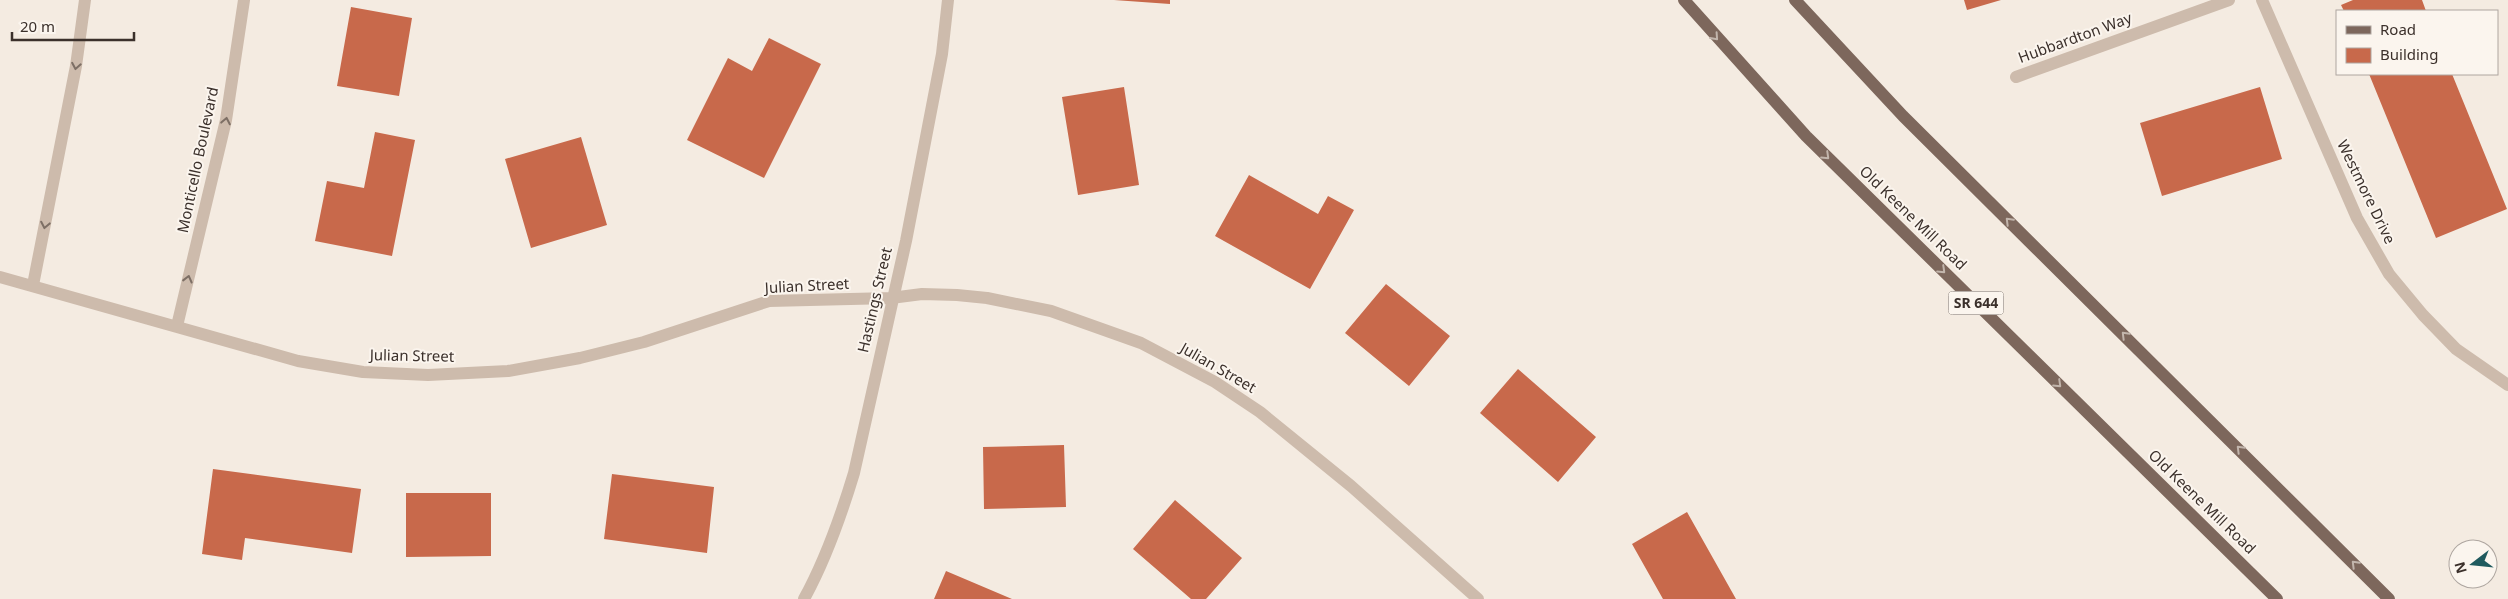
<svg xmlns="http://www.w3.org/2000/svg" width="2508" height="599" viewBox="0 0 2508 599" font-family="'Noto Sans',sans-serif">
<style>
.building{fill:#c8694b}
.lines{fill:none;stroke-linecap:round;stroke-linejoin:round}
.minor{stroke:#cdbbac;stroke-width:12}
.primary{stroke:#7d675c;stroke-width:12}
.oneway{stroke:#c2b5ac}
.oneway2{stroke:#7d6f65}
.labels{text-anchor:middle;stroke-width:4;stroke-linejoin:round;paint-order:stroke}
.shield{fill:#fbf5ee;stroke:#756b66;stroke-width:1}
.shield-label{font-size:14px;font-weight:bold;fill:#3b302b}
.street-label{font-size:15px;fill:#3b302b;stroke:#fbf5ee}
</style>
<rect width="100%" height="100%" fill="#f4ebe1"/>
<path class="building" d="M1114 0H1170V4Z
M1964 0H2001L1967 10Z
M2353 0H2422L2426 11H2344L2341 5Z
M351 7 412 18 399 96 337 86Z
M769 38 821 64 764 178 687 140 728 58 752 71Z
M2369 74H2452L2507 209 2436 238Z
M1124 87 1139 185 1078 195 1062 97Z
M2260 87 2282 159 2162 196 2140 123Z
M375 132 415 140 392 256 315 241 327 181 364 188Z
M581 137 607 225 531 248 505 159Z
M1249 175 1318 214 1328 196 1354 210 1310 289 1215 236Z
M1386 284 1450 336 1409 386 1345 333Z
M1518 369 1596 437 1558 482 1480 413Z
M1064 445 1066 507 984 509 983 447Z
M213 469 361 489 352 553 245 538 242 560 202 554Z
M612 474 714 487 707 553 604 539Z
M406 493H491V556L406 557Z
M1175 500 1242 558 1206 599H1191L1133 549Z
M1687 512 1736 599H1663L1632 544Z
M946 571 1012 599H934Z"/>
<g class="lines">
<path class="minor" d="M2262 0 2357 218 2389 274 2423 315 2456 349 2508 385
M2016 77 2229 0
M0 277 298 361 363 372 428 375 508 371 580 358 644 342 769 301 891 298 922 294 957 295 987 298 1051 311 1141 343 1215 382 1260 412 1351 486 1478 599
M33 285 76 66 85 0
M177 326 226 120 244 0
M804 599C826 559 841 516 854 473L906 241 942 54 948 0"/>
<path class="primary" d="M1684 0 1806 136 2277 599
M1795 0 1903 116 2389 599"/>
</g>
<defs><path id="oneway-chevron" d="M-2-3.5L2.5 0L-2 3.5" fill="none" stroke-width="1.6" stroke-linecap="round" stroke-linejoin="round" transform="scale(1.25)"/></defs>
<g class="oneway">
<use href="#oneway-chevron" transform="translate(1715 37) rotate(48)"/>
<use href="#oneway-chevron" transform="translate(1826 156) rotate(44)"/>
<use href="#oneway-chevron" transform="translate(2009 221) rotate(-135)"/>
<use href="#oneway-chevron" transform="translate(1942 270) rotate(44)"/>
<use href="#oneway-chevron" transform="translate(2125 335) rotate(-135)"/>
<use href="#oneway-chevron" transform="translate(2058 384) rotate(44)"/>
<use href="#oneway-chevron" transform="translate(2240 449) rotate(-135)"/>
<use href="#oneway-chevron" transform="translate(2355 564) rotate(-135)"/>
</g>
<g class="oneway2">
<use href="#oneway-chevron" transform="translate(76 66) rotate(100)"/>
<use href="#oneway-chevron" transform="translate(226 121) rotate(-79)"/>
<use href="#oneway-chevron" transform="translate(45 225) rotate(101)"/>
<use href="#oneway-chevron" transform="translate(188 279) rotate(-76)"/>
</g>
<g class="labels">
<rect class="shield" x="1948.5" y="291.5" width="55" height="23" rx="4"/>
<g class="shield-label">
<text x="1976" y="308">SR 644</text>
</g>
<g class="street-label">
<text transform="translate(2075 38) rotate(-20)" y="5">Hubbardton Way</text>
<text transform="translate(198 160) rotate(-78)" y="5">Monticello Boulevard</text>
<text transform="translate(2366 192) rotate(64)" y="5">Westmore Drive</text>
<text transform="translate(1913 218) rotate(44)" y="5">Old Keene Mill Road</text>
<text transform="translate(807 286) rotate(-3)" y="5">Julian Street</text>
<text transform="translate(875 300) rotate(-77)" y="5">Hastings Street</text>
<text transform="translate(412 356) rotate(1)" y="5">Julian Street</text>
<text transform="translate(1218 368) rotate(30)" y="5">Julian Street</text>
<text transform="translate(2202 502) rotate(44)" y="5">Old Keene Mill Road</text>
</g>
</g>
<rect x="2336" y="10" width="162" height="65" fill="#fbf5ee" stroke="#aea6a0"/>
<rect x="2346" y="26" width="25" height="8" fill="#7d675c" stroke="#aea6a0"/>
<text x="2380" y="35" font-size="15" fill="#3b302b">Road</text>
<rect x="2346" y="48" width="25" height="15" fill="#c8694b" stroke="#aea6a0"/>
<text x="2380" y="60" font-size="15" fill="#3b302b">Building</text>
<g transform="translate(2473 564) rotate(254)"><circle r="24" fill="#fbf5ee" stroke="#aea6a0"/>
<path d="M0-4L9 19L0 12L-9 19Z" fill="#1f5a5e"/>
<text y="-8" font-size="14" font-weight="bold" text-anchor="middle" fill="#3b302b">N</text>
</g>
<path d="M12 32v8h122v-8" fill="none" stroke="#3b302b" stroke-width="2.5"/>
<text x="20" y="32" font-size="15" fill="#3b302b" stroke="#fbf5ee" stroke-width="4" paint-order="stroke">20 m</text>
</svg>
